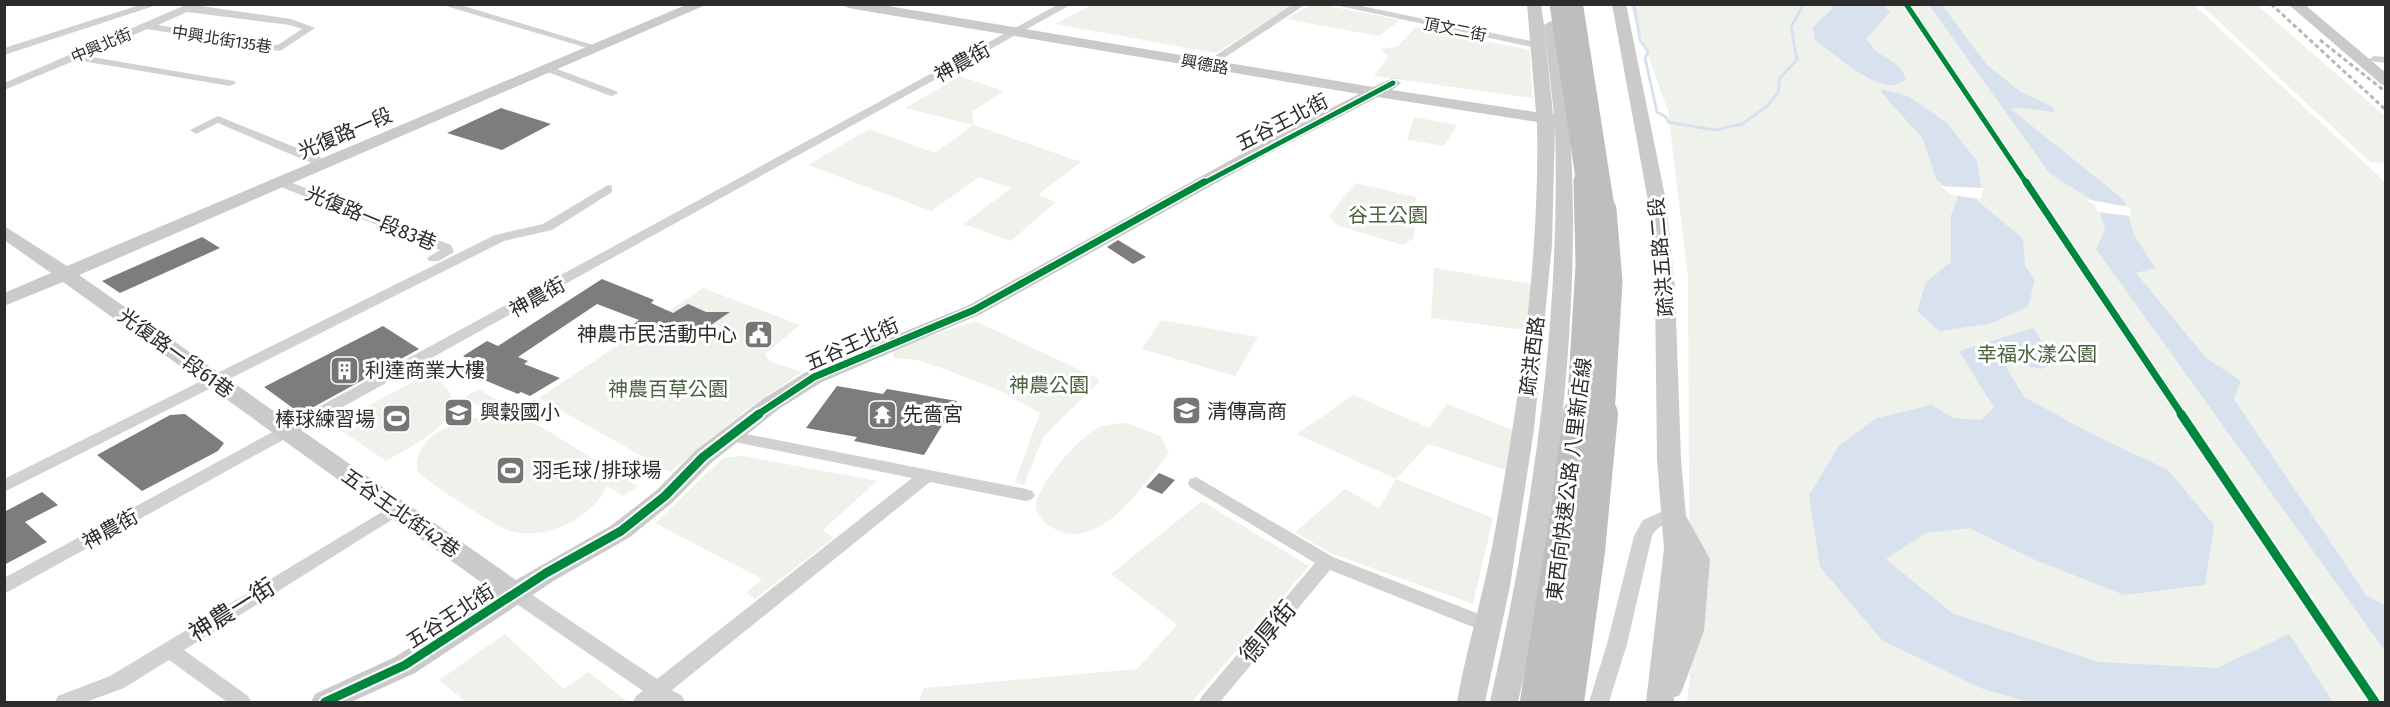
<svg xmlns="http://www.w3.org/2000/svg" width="2390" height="707" viewBox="0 0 2390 707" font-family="'Fira Sans Condensed','Noto Sans TC',sans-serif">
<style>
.green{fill:#eef2eb}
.water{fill:#d8e2ee}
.pier{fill:#fff}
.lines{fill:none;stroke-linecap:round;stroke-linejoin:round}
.stream{stroke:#d8e2ee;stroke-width:3}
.building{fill:#7d7d7d}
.street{fill:#d1d1d1;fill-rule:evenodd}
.secondary{fill:#cacaca;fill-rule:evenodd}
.highway{fill:#bebebe;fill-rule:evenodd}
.rail{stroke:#b8b8b8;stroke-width:3;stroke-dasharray:4.5 3;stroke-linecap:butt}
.highway-bridge-far2{stroke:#bebebe;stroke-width:21}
.highway-bridge-far1{stroke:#bebebe;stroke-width:27}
.highway-bridge{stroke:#bebebe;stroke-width:34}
.cycleway-far2-casing{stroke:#fff;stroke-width:8}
.cycleway-far1-casing{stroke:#fff;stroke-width:10}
.cycleway-casing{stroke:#fff;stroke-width:13}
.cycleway-far2{stroke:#00873e;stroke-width:5}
.cycleway-far1{stroke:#00873e;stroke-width:7}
.cycleway{stroke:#00873e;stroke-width:9}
.labels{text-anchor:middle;stroke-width:6;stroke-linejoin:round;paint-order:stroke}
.far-street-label{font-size:16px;fill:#2c2c2c;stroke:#fff}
.street-label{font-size:20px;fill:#2c2c2c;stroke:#fff}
.park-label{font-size:20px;fill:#4a623e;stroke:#fff}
.poi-label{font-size:20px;fill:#2c2c2c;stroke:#fff;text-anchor:start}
.near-street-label{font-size:24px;fill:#2c2c2c;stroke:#fff}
</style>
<rect width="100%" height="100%" fill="#fff"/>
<path class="green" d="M1323 4V5L1400 20 1379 36 1286 19 1310 5Z
M1092 5H1293L1216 53 1055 24Z
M1630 5H2194L2385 182V702H1687L1690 678 1688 278 1668 111Z
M2201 5H2257L2385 116V163L2370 162Z
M1416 27 1530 50 1532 98 1374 76 1388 57 1381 49 1398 46Z
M960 76 1003 91 972 112 974 125 1081 162 1038 195 1056 202 1011 241 963 224 1011 188 979 177 931 211 808 165 869 129 935 153 973 125 905 108Z
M1414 117 1457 125 1444 146 1407 140Z
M1355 183 1416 197 1414 238 1403 245 1336 225 1329 216Z
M1434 268 1538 285 1532 331 1431 318Z
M703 288 800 325 765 354 769 361 802 372 745 411 670 472 539 398Z
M1161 320 1258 337 1235 376 1142 349Z
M975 321 1097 378 1099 382 1043 437 1024 485 1015 482 1040 413 1001 391 939 367 916 360 894 358 893 353 896 348Z
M429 373C489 410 418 442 386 461L333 425Z
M479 389 638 486 623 496 607 486C592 519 545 541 510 531 496 527 427 482 417 471 414 432 463 417 494 416L465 397Z
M1353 395 1429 428 1447 404 1520 433 1508 471 1429 444 1396 479 1493 518 1473 604 1330 553 1295 532 1345 489 1379 508 1396 479 1297 434Z
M1126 423 1161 436 1169 453C1145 483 1099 555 1053 528 1044 523 1035 515 1036 504 1038 484 1075 444 1091 432 1101 424 1115 424 1126 423Z
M743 456 877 481 823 530 834 538 755 599 746 593 762 579 655 523 723 458Z
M1202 501 1309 566 1192 702H919L924 688 1137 669 1177 625 1111 574Z
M505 634 564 689 588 672 628 702H466L439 680Z"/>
<path class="water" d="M1831 5H1884L1890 12 1867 38C1875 59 1898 56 1906 79 1900 83 1895 86 1888 85 1870 85 1830 51 1815 40L1813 27 1833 8Z
M1929 5H1942L1987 65 2021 92 2053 107 2054 112 2023 108 2011 109 2124 200 2134 235 2155 268 2136 273 2206 358 2241 381 2234 399 2366 595 2385 606V651L2096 249 2105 230 2097 203 2050 174Z
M1882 89 1908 96 1947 123 1977 161 1981 185 1977 200 2023 239 2025 266 2035 280 2028 307 1989 324 1939 331 1917 311 1926 282 1951 262V215L1958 198 1936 179 1923 139 1881 92Z
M2033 328 2056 363 2041 369 2014 363 2006 367 2024 397 2094 435 2168 470 2214 525 2205 585 2124 595 2033 559 1970 528 1926 533 1886 559 1952 613 2099 662 2217 668 2289 634 2333 702H2029L1980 688 1882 640 1820 567 1809 495 1839 446 1877 418 1932 405 1953 418 1981 420 1994 408 1959 351Z"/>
<path class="pier" d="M1941 186 1958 187 1984 188 1980 199 1951 195Z
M2084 199 2129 207 2131 216 2097 212 2095 205Z"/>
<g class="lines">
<path class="stream" d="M1634 4 1640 40 1648 52 1645 58 1657 112 1666 117 1668 122 1715 130 1742 124 1766 107 1778 93 1780 78 1797 60 1791 27 1804 4"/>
</g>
<path class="building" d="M501 108 551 124 502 150 447 133Z
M202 237 220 248 120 293 102 281Z
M1118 240 1146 257 1133 264 1107 247Z
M602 279 654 300 651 303 673 313 688 304 706 312H730L711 325 709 330 692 329 668 338 634 324 639 320 597 304 518 357 528 361 524 364 560 378 530 396 521 392 518 394 458 369 471 360 463 356 487 341 498 346Z
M383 326 419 349 301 414 264 387Z
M837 386 883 394 887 389 957 401 924 455 854 441 857 437 806 428Z
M185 414 224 443 218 451 142 491 97 455 170 415Z
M1159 473 1175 480 1162 494 1146 487Z
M42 492 58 505 25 522 47 542 4 565V512Z"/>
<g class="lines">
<path class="street" d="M143 4H160L4 55V48Z
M188 4 291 19 315 28 280 51 147 29 86 56 234 81 236 83 230 86 76 60 4 90V83ZM187 12 290 25 302 29 278 45 158 25Z
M439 4H457L603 48 594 50Z
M1059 4H1072L4 594V578Z
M1293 4H1306L1224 58 1215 56Z
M1330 4H1352L1541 43 1546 46 1541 49Z
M2374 56 2386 57V63L2370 61 2369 59Z
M549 66 616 91 618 93 612 96 608 95 545 71V67Z
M218 116 329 161 331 164 329 167H321L218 123 196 134 190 130Z
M280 178 451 245 454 252 439 261H429L427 258 440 250 276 185V179Z
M608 185 612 186V192L552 230 504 241 4 492V479L495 235 543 224Z
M731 431 1026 489 1032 491 1035 495 1032 499 1026 501 930 482 672 690 682 696 685 702H633L636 696 643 691 508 598 506 593 508 588 515 586 522 588 657 679 912 478 725 440 723 436Z
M1196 477 1333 557 1497 621 1499 626 1497 631 1490 633 1483 631 1330 570 1220 702H1199L1202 696 1315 563 1190 487 1188 483 1190 479Z
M395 504 401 506 404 510 401 514 184 650 248 696 251 702H227L169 660 124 688 86 702H55L58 696 110 676Z
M1673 507 1679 509 1682 513C1674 524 1658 523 1652 536L1627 644 1609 702H1589L1607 644 1634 536 1643 520Z"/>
<path class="secondary" d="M688 4H708L79 275 516 580 612 525 657 490 695 451 763 399 806 372 967 306 1258 145 1359 94 848 8 841 4H876L1373 87 1393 78 1401 83 1392 90 1536 112 1527 4H1541L1544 25 1551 21 1558 25C1582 175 1574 324 1556 474 1546 550 1536 628 1518 702H1490C1533 514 1561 318 1555 125L1552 244 1534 429 1510 586 1485 702H1457C1466 651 1482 599 1492 547 1518 408 1540 264 1537 122L1378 97 1270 153 981 314 822 382 779 409 711 463 673 502 630 537 555 580 415 673 351 702H311L315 694 395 657 496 593 63 282 4 306V293L51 273 4 240V226L67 266ZM1544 25 1554 115 1553 114Z
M1612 4H1626L1666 201 1675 289 1681 459 1686 516 1710 559 1704 631 1683 688 1679 696 1674 697V702H1646L1664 549 1657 459 1655 289 1648 201Z
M2288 4H2304L2386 73V86L2381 84Z"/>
<path class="highway" d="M1564 4H1583L1615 210 1612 215 1603 217 1594 215 1591 210Z"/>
<path class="rail" d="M2271 4 2386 110
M2320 40 2386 92"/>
<path class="highway-bridge-far2" d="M1560 4 1587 184"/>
<path class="highway-bridge-far1" d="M1580 415 1589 265 1587 182
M1601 415 1609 281 1603 210"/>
<path class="highway-bridge" d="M1537 702 1567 516 1580 414
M1567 702 1588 551 1601 414"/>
<defs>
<path id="cycleway-far2" d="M1906 4 2027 184
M1202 184 1393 83"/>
<path id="cycleway-far1" d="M2026 182 2182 415
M757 415 814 377 974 310 1204 182"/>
<path id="cycleway" d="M2181 414 2375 702
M325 702 405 665 546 573 621 531 665 496 703 457 759 414"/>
</defs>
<use href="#cycleway-far2" class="cycleway-far2-casing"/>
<use href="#cycleway-far1" class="cycleway-far1-casing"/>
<use href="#cycleway" class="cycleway-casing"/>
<use href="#cycleway-far2" class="cycleway-far2"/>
<use href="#cycleway-far1" class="cycleway-far1"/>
<use href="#cycleway" class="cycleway"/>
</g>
<defs>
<symbol id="civic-square" viewBox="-11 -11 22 22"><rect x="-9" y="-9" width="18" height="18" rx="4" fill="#767676" stroke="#fff"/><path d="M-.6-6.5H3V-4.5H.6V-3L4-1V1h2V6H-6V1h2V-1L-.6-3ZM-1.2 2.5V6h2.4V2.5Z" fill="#fff"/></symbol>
<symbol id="building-square" viewBox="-11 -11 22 22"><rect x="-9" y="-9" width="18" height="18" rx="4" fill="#767676" stroke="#fff"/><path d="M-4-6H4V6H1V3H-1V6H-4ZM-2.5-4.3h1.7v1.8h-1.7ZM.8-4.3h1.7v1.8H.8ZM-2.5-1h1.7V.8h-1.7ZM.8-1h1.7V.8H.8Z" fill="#fff"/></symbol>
<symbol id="school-square" viewBox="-11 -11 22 22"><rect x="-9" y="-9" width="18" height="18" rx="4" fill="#767676" stroke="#fff"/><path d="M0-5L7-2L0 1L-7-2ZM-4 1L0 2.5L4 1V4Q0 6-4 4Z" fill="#fff"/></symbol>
<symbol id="temple-square" viewBox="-11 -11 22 22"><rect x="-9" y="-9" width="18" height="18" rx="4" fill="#767676" stroke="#fff"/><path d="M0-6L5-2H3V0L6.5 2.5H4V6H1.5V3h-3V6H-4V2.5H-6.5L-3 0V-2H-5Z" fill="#fff"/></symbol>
<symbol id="stadium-square" viewBox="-11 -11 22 22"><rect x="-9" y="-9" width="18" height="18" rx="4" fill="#767676" stroke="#fff"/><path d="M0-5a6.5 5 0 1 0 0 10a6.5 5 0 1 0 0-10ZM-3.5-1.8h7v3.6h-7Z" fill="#fff"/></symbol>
</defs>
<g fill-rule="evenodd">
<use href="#civic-square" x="742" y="318" width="33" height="33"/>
<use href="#building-square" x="328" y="354" width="33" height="33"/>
<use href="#school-square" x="1170" y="394" width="33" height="33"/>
<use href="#school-square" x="442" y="396" width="33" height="33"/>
<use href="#temple-square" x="866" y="398" width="33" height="33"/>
<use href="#stadium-square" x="380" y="402" width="33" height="33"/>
<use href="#stadium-square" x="494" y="454" width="33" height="33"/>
</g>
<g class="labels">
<g class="far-street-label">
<text transform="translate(1455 29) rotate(11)" y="6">頂文二街</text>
<text transform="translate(222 39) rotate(9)" y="6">中興北街135巷</text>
<text transform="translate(101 45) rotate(-23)" y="6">中興北街</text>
<text transform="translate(1205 64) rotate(10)" y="6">興德路</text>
</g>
<g class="street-label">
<text transform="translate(962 62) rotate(-29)" y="7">神農街</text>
<text transform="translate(1282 122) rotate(-27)" y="7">五谷王北街</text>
<text transform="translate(345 133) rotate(-23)" y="7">光復路一段</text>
<text transform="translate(371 218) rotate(22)" y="7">光復路一段83巷</text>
<text transform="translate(1661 257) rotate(-95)" y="7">疏洪五路二段</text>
<text transform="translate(537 297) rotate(-29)" y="7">神農街</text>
<text transform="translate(852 344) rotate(-24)" y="7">五谷王北街</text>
<text transform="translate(176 353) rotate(36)" y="7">光復路一段61巷</text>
<text transform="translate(1532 356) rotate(-83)" y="7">疏洪西路</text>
<text transform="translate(1569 479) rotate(-83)" y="7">東西向快速公路 八里新店線</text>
<text transform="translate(401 513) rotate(35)" y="7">五谷王北街42巷</text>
<text transform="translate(110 529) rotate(-29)" y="7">神農街</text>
<text transform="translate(450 616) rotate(-33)" y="7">五谷王北街</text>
</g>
<g class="park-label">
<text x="1388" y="222">谷王公園</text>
<text x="2037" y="361">幸福水漾公園</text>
<text x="1049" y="392">神農公園</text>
<text x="668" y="396">神農百草公園</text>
</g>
<g class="poi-label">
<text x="737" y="341" text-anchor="end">神農市民活動中心</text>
<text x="365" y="377">利達商業大樓</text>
<text x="1207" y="418">清傳高商</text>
<text x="480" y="419">興穀國小</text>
<text x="903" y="421">先嗇宮</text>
<text x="375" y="426" text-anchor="end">棒球練習場</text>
<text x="532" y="477">羽毛球/排球場</text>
</g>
<g class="near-street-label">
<text transform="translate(232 610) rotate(-32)" y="8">神農一街</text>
<text transform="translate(1268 632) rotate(-50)" y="8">德厚街</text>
</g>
</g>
<rect width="2390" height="707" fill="none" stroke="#2c2c2c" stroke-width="12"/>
</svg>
